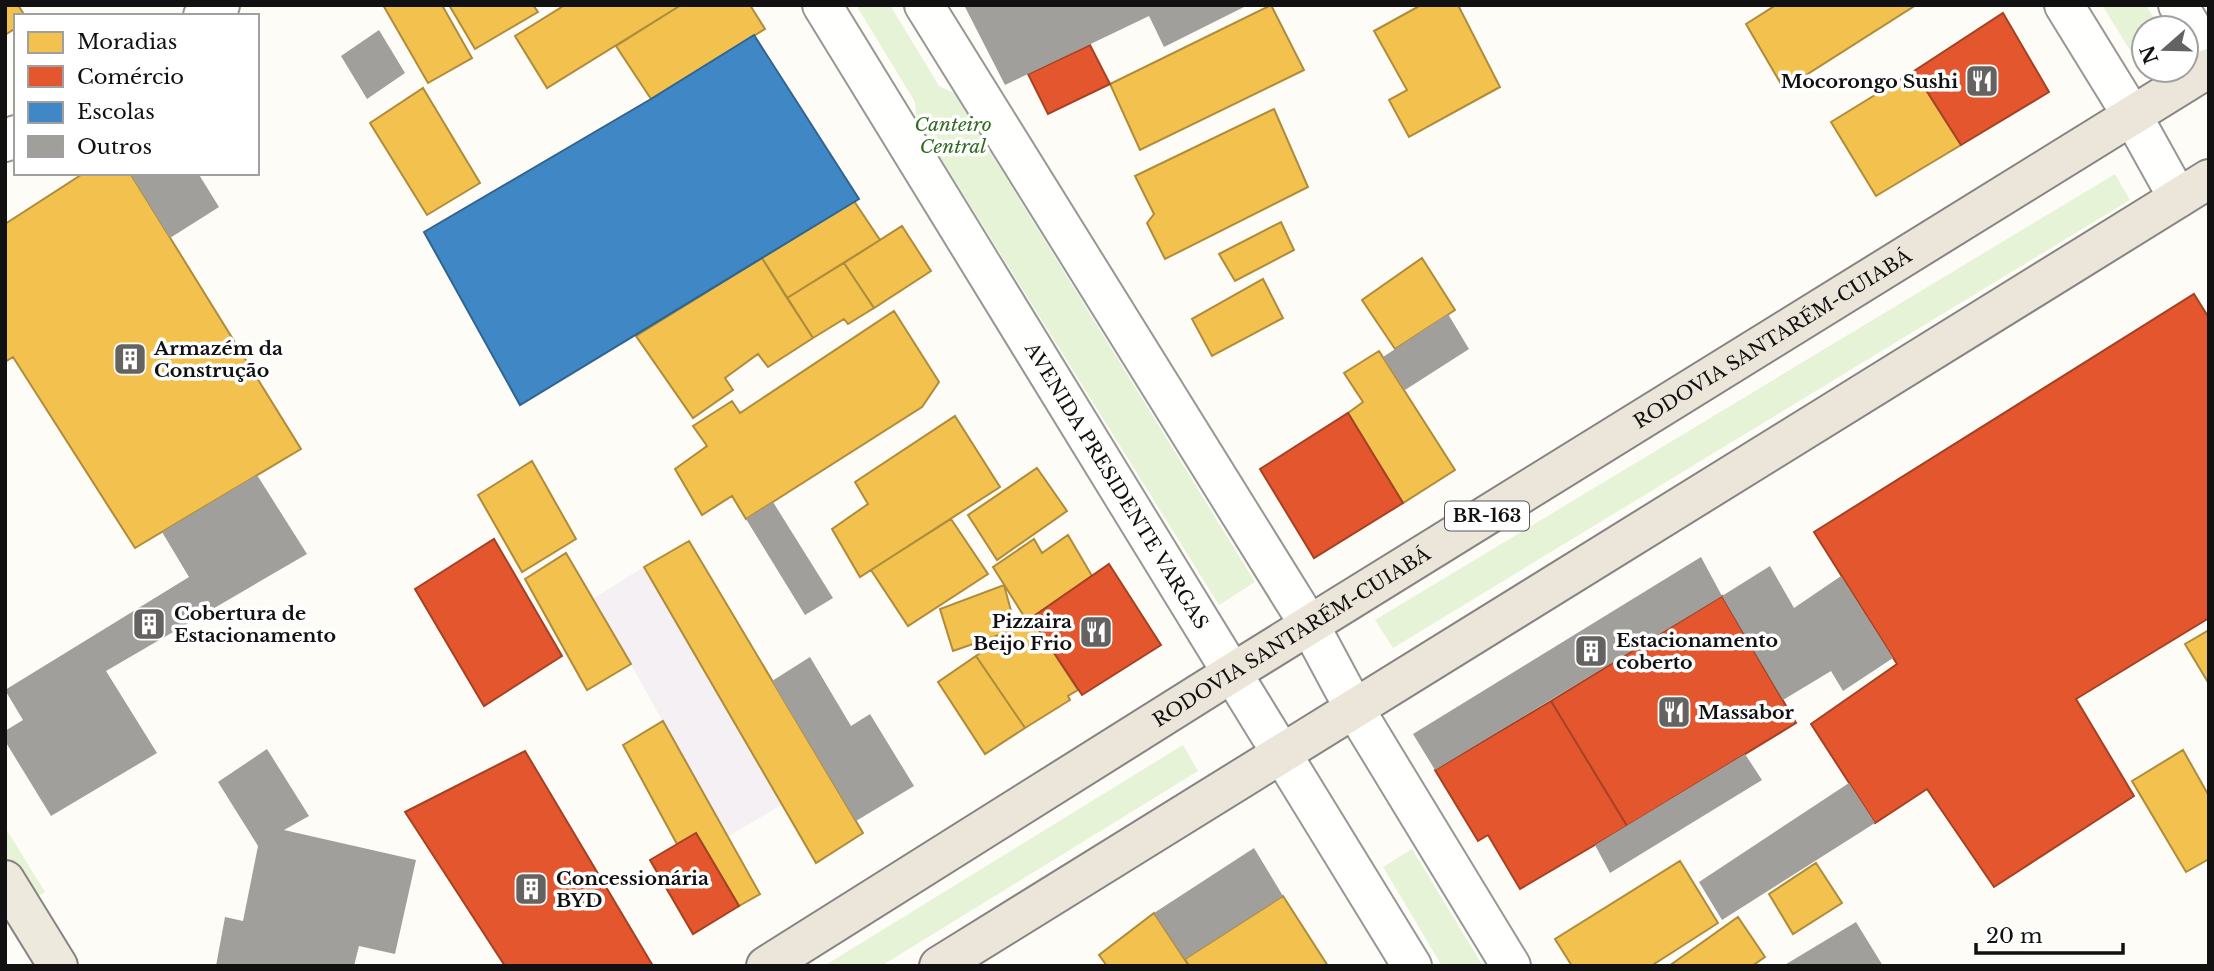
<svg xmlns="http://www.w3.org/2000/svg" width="2214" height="971" viewBox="0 0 2214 971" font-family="'Libre Baskerville',serif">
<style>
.industrial{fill:#f5f0f3}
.green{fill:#e7f3d7}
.homes{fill:#f2c14e;stroke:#ae8c3c;stroke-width:2}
.shops{fill:#e4572e;stroke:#a54225;stroke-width:2}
.schools{fill:#3f88c5;stroke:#31648f;stroke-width:2}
.building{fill:#a19f9c}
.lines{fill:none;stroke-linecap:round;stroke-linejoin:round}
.minor-casing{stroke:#979795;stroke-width:42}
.tertiary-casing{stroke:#979795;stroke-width:42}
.primary-casing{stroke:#858482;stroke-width:42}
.trunk-casing{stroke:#858482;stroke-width:42}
.minor{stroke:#fffffe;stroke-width:38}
.tertiary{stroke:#fffffe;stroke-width:38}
.primary{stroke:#ede9dc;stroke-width:38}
.trunk{stroke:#ece5da;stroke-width:38}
.labels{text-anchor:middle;stroke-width:7;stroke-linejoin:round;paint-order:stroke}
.shield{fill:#fff;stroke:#585858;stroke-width:2}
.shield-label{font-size:18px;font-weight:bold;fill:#111}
.poi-label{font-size:19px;font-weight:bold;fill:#111;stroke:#fff;text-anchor:start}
.park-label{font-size:19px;font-style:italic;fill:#2f6b1f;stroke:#fff}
.street-label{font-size:19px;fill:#111;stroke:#fff}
</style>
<rect width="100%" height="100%" fill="#fdfcf7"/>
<path class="industrial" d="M644 567 783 804 727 837 594 598Z"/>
<path class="green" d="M856 5H890L939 86 954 93 1255 582 1219 605 916 118 915 102Z
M2102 5H2146L2160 28H2144L2143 71Z
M2115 174 2130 200 1393 648 1375 620Z
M1183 745 1198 771 881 966H824Z
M5 827 45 892 29 902 5 863Z
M1412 849 1483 966H1442L1383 867Z"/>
<path class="homes" d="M5 5H18L25 16H16V28L5 35Z
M383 5H442L472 58 428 83Z
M449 5H533L538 12 475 49Z
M565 5H681L547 88 515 36Z
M681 5H750L765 29 651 99 616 46Z
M1271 5 1304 70 1140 150 1110 84Z
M1421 5H1458L1500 87 1409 137 1389 100 1407 90 1374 31Z
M1776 5H1916L1784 89 1746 24Z
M1914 71 1961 145 1876 196 1831 122Z
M423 88 480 183 427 215 370 123Z
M1274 109 1308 187 1165 259 1147 223 1154 214 1135 176Z
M84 173H130L301 449 135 548 13 357 5 362V224Z
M854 201 880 240 787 298 762 258Z
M1281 222 1294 250 1235 281 1219 254Z
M902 226 931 271 874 308 844 263Z
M762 258 813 338 768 367 758 354 725 378 733 390 693 418 636 336Z
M1422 258 1455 310 1395 349 1362 300Z
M844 263 874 308 848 324 844 319 813 338 787 298Z
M1263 279 1283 318 1212 356 1192 319Z
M894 311 939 382 922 407 746 519 732 496 702 515 675 469 707 446 693 426 732 401 740 413Z
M1379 351 1455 470 1403 503 1348 413 1363 402 1344 373Z
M955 416 1000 487 860 577 832 529 868 504 855 482Z
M532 461 576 539 522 572 478 495Z
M1037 468 1067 511 997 560 968 515Z
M951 519 988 574 908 626 871 570Z
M1068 535 1092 576 1027 621 993 567 1034 539 1042 553Z
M689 541 863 833 816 863 644 567Z
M566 553 631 664 587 690 525 579Z
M1004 585 1016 629 953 651 940 609Z
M1031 618 1078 690 1068 696 1070 700 1025 728 976 656Z
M2209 630V684L2185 644Z
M976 656 1025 728 985 754 938 682Z
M663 721 760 894 739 906 696 833 677 844 623 745Z
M2183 750 2209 796V859L2186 872 2132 781Z
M1680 861 1718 923 1651 966H1572L1555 939Z
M1816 863 1842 903 1793 934 1769 894Z
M1283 896 1328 966H1189L1185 959Z
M1154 913 1189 966H1107L1099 955Z
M1738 917 1765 957 1752 966H1669Z"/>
<path class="shops" d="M2003 13 2049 92 1961 145 1914 71Z
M1090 45 1110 84 1048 114 1028 74Z
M2194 294 2209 318V618L2076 699 2134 796 1994 887 1927 789 1875 823 1811 724 1897 664 1814 532Z
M1348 413 1403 503 1314 558 1260 469Z
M494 539 562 656 484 706 415 589Z
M1109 564 1161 645 1082 695 1031 618Z
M1722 596 1796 723 1627 826 1551 701Z
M1551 701 1627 826 1520 889 1488 835 1478 841 1435 770Z
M525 751 653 966H505L405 812Z
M696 833 739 906 693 934 650 860Z"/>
<path class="schools" d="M754 35 859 199 520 405 424 232 651 99Z"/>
<path class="building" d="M964 5H1071L1072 7 1076 5H1248L1164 47 1149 16 1005 85Z
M379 30 405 73 367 99 341 56Z
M130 173H198L219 207 170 238Z
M1448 314 1469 349 1405 390 1383 357Z
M257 475 307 554 106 671 157 753 51 816 5 741V731L23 720 5 690 189 577 162 532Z
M773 502 833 598 805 615 746 519Z
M1701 557 1722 596 1435 770 1413 734Z
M1770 566 1794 608 1841 576 1893 658 1843 691 1831 671 1783 700 1722 596Z
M810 657 851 726 870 714 914 786 856 821 772 681Z
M267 749 309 816 284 830 416 860 395 954 359 946 354 966H216L225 917 243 921 258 846 218 782Z
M1745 754 1762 780 1610 873 1595 845Z
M1849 783 1875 823 1722 920 1699 882Z
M1254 848 1283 896 1185 959 1154 913Z
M1856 922 1883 966H1783Z"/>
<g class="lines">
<defs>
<path id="minor" d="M203 16 220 5
M5 142 16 135"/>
<g id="tertiary">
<path id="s1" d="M822 5 1412 966"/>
<path d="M924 5 1310 626 1354 708 1511 966"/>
<path d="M2064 5 2133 117 2178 198"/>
<path d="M2178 5 2209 56"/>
</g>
<path id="primary" d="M5 880 58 966"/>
<g id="trunk">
<path id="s2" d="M766 966 1232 673 2209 68"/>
<path d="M939 966 2209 179"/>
</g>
</defs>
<use href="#minor" class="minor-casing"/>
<use href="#tertiary" class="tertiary-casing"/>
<use href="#primary" class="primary-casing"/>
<use href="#trunk" class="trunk-casing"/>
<use href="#minor" class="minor"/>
<use href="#tertiary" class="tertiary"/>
<use href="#primary" class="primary"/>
<use href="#trunk" class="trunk"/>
</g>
<defs>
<symbol id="restaurant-square" viewBox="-11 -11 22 22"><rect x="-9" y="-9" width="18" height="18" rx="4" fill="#646362" stroke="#fff"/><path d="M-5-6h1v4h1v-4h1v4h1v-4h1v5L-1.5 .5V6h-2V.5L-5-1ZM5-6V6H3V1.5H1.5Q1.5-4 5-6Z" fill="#fff"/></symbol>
<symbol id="building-square" viewBox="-11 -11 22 22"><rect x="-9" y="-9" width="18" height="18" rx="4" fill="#646362" stroke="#fff"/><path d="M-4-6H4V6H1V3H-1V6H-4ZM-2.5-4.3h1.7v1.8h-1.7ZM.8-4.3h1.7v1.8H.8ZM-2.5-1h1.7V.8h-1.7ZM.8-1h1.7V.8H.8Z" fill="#fff"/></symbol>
</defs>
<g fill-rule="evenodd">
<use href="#restaurant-square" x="1963" y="62" width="38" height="38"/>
<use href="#building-square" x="111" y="340" width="38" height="38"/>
<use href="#building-square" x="130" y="605" width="38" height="38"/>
<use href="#restaurant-square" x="1077" y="613" width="38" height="38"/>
<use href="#building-square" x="1572" y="632" width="38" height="38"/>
<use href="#restaurant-square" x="1655" y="693" width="38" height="38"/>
<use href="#building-square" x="512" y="870" width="38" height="38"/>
</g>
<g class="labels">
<rect class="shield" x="1445" y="501.5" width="84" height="29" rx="5"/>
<g class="shield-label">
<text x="1487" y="522">BR-163</text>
</g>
<g class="poi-label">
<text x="1958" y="88" text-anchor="end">Mocorongo Sushi</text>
<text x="154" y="355">Armazém da<tspan x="154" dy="22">Construção</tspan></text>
<text x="174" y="620">Cobertura de<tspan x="174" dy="22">Estacionamento</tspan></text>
<text x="1072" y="628" text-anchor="end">Pizzaira<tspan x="1072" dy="22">Beijo Frio</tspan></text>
<text x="1616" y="647">Estacionamento<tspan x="1616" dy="22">coberto</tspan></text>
<text x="1698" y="719">Massabor</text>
<text x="556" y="885">Concessionária<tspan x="556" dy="22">BYD</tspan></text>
</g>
<g class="park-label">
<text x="953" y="131">Canteiro<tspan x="953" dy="22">Central</tspan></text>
</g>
<g class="street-label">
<text dy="7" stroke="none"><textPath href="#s2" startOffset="1186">RODOVIA SANTARÉM-CUIABÁ</textPath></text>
<text dy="7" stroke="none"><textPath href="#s1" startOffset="564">AVENIDA PRESIDENTE VARGAS</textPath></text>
<text dy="7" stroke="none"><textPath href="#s2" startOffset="620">RODOVIA SANTARÉM-CUIABÁ</textPath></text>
</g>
</g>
<rect width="2214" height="971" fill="none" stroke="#111111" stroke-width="14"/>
<rect x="14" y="14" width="245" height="161" fill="#ffffff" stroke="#a0a0a0" stroke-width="2"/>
<rect x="28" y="32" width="35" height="21" fill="#f2c14e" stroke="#a0a0a0" stroke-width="2"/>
<text x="77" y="49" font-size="21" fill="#111111">Moradias</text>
<rect x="28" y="66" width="35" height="21" fill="#e4572e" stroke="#a0a0a0" stroke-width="2"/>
<text x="77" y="84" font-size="21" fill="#111111">Comércio</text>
<rect x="28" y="102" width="35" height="21" fill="#3f88c5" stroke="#a0a0a0" stroke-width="2"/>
<text x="77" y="119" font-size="21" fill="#111111">Escolas</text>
<rect x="28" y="136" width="35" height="21" fill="#a19f9c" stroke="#a0a0a0" stroke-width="2"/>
<text x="77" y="154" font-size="21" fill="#111111">Outros</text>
<g transform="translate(2165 49) rotate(250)"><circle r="33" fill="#ffffff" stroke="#a0a0a0" stroke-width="2"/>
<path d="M0-5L12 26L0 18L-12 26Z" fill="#646362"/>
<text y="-10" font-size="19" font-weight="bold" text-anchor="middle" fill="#111111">N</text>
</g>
<path d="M1976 943v10h147v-10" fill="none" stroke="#111111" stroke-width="3.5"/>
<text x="1986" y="943" font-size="21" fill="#111111" stroke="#ffffff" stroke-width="5" paint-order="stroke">20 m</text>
</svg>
